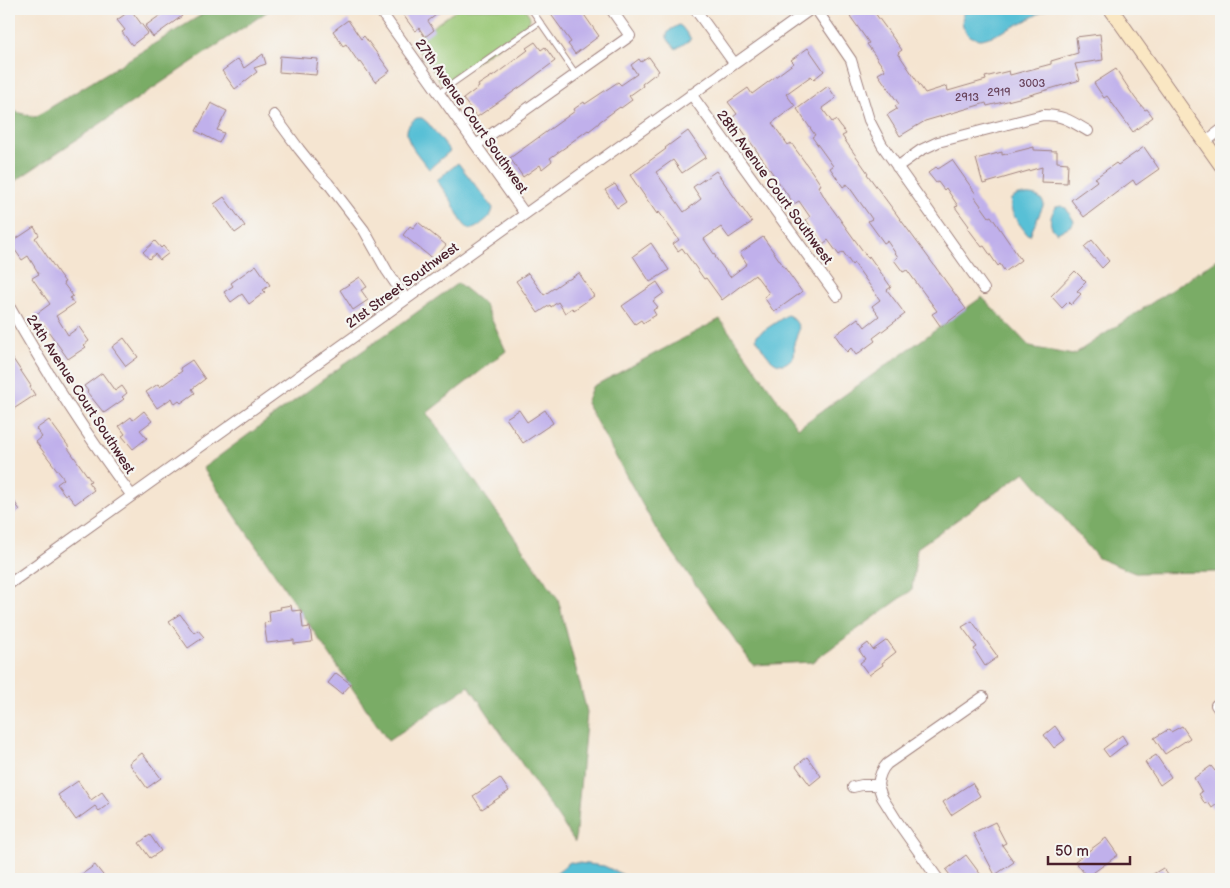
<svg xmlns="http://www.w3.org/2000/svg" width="1230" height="888" viewBox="0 0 1230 888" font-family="'Balsamiq Sans',sans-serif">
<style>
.green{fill:#99c775;stroke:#727350}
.forest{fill:#7aac66;stroke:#626648}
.water{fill:#59c0d6;stroke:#527080}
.building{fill:#c0b0eb}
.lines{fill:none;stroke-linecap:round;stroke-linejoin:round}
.lane-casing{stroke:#a0827e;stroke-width:7}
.street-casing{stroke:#a0827e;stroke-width:12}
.secondary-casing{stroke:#a0827e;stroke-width:16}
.lane{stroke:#fff;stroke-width:5}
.street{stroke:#fff;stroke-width:10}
.secondary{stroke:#fae7c3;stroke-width:14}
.labels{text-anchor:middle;stroke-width:4.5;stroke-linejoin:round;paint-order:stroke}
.number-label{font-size:11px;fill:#68435b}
.street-label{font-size:14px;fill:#4a1f2b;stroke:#f6f6f2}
</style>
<rect width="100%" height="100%" fill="#f6f6f2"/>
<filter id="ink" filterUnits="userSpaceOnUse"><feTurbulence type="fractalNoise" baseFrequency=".02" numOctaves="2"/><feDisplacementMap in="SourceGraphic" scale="10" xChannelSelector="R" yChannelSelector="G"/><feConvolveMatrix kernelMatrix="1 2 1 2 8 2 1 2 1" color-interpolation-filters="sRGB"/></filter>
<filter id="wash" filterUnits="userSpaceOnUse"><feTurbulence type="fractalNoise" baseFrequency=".0096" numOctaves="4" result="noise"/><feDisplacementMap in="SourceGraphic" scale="20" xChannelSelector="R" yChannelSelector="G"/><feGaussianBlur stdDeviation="1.12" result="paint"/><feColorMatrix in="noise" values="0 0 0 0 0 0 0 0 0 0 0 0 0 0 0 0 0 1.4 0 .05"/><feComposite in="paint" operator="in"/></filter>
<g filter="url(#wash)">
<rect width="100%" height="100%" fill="#f5e5d1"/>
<path class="green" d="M458 9H525C531 17 532 18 526 27L443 85 412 41Z"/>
<path class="forest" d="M211 9H271L15 181 9 172V110L35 117Z
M1221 257V572L1135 573 1098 558 1025 472 917 548 912 590 812 662 753 665 656 529 586 403 592 387 720 319 798 428 982 297 1030 347 1073 355Z
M458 283 485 305 506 351 427 413 558 599 587 712 575 842 469 686 388 741 203 468 347 362Z"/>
<path class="water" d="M969 9H1047C1035 16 992 39 980 39 972 39 965 33 963 26 961 18 963 13 969 9Z
M679 25 682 27 691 39 676 49 667 38V34L670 30Z
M417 118H422L428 123 450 151 429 169C418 154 393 131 417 118Z
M458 163 493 208C492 216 487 219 482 223 479 226 474 229 471 229 462 228 455 207 451 200 446 193 441 187 437 180Z
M1018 195C1027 195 1040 193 1044 204L1030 235 1027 234C1020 224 1008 213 1011 199Z
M1061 206 1066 208 1074 221 1072 225 1057 233C1047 226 1050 216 1056 207Z
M787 315C792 316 798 323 799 329 799 331 795 339 794 343 794 347 795 351 794 355 793 358 789 361 786 363 772 369 762 347 756 338L757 335Z
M570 862 604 866 632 879H548Z"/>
<g id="blocks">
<path class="building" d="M169 9H177L182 16 153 37 145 26Z
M406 9H444L428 21 434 30 425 37 419 28 415 31 401 12Z
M547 9H580L599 36 575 54 568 44 571 42Z
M861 9H872L902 50 898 53 925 93 947 86 948 91 986 80 985 77 1009 71 1010 75 1051 64V61L1078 53 1076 37 1100 34 1103 60 1075 64 1080 80 1023 97 987 106 986 103 925 121 900 136 887 115 897 109 895 106 899 104 878 74 885 70 867 44 869 43 850 16Z
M131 10 148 33 132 45 122 32 125 30 117 20Z
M348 20 361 39 364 36 390 71 375 82 361 62 359 63 346 44 343 46 333 31Z
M535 42 541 50 545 47 555 61 523 85 477 117 463 99 479 87 478 85 492 76V77L528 50 526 48Z
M808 48 824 71 814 79 811 76 786 94 795 106 772 123 788 145 791 143 815 176 821 185 818 186 826 200 868 258 869 256 891 287 887 290 905 314 873 338 875 341 856 355 851 348 847 352 835 335 858 318 865 327 879 316 872 306 880 300 854 263 852 265 843 252 839 255 828 240 823 244 806 220 810 217 799 201 794 204 733 117 737 114 728 102 748 88 752 94 794 63 791 60Z
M263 54 266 64 254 68 257 72 235 89 222 71 238 59 244 68Z
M280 56 318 59 316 75 279 72Z
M649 57 659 71 642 84 643 86 629 96 632 100 621 108 620 107 599 122V123L589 131 588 130 566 146H567L550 158 552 161 542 169 540 165 523 177 510 158 575 111 574 109 584 102 585 104 618 82 621 85 637 74 631 65 639 59 641 62Z
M1116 69 1135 98 1145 110 1147 109 1153 117 1133 132 1107 96 1104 98 1094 83Z
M828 86 836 98 822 108 832 122 836 120 846 134 842 136 868 173 867 174 931 261 966 309 941 327 932 314 937 311 907 270 903 272 894 260 898 257 887 241 884 243 868 221 872 219 847 184 843 187 830 168 833 166 812 137 815 135 797 109Z
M211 103 227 111 217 130 224 133 219 143 196 131Z
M688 131 706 157 682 173 673 160 656 172 684 212 701 199 693 187 716 171 752 222 729 238 721 227 704 239 716 257H715L730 277 747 264 740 253 763 237 802 292 774 312 764 297 769 293 757 277H756L755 275 722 300 706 278 704 279 682 248 678 251 673 244 679 240 659 212 657 214 630 175 666 149 665 148Z
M1034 147V150L1057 151V162L1068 163 1067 183 1041 182 1042 167 983 184 976 159 1002 152V155Z
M1144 147 1159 169 1136 185 1133 180 1084 217 1071 200 1097 181 1095 178 1116 163 1118 165Z
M952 160 976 194 974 196 989 217 991 216 1021 260 1005 272 1000 264 998 266 984 246 982 247 967 227 969 226 955 207 958 206 946 188 944 190 938 182 936 183 928 173 936 167 938 169Z
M615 184 626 202 617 208 605 190Z
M224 197 245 226 235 233 214 204Z
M418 222 446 245 434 260 403 235 410 226 413 228Z
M34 227 39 235 35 238 59 274 65 282 63 283 73 296 70 298 74 304 56 316 68 335 79 327 89 341 84 345 86 347 68 359 44 325 43 326 35 315 50 304 32 278 39 274 28 256 22 260 10 243Z
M1092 240 1109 261 1102 268 1084 247Z
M155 241 161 248 163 246 169 253 160 260 155 254 149 259 143 252Z
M651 243 669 270 650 282 633 256Z
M256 265 270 285 263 290 265 292 249 304 242 294 231 302 224 292 233 286 231 283Z
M1075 271 1086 282 1077 291 1081 294 1071 305 1068 302 1062 308 1051 296Z
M528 273 544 295 567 279 568 280 579 273 594 296 574 310 572 308 565 313 558 302 551 307 550 305 538 313 516 281Z
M360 277 367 287 361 290 368 300 353 310 340 290Z
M657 282 664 293 653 301 658 307 653 310 656 315 643 323 641 320 635 324 622 306Z
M124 338 138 357 126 366 112 347Z
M9 353 31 386 30 387 35 395 12 410 9 405Z
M192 360 205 379 192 389 195 393 181 403 179 401 175 404 172 398 157 408 146 392 158 384 160 387 182 371 180 368Z
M102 373 115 391 122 386 127 393 122 397 124 399 104 413 87 392 88 391 84 386Z
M519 410 527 422 545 410 553 423 523 443 506 418Z
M144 411 152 421 140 430 147 438 133 449 122 436 125 434 119 426 131 417 133 420Z
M49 420 69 447 68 448 91 481 88 482 94 490 75 504 67 494 65 495 57 484 64 479 36 442 42 437 36 429Z
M9 494 20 510 9 517Z
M291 605 292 611 301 610 303 628 310 627 312 642 294 644V640L267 643 264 623 270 622 269 611 281 609 280 607Z
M180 614 194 633 198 630 204 637 188 648 169 621Z
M972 621 998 657 985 666 974 649 977 647 962 627Z
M887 640 896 652 882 663 883 665 869 675 860 663 865 659 859 650 868 643 873 650Z
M336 673 351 684 342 694 328 683Z
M1055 726 1065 740 1054 748 1044 735Z
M1182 726 1190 738 1165 754 1154 738 1169 729 1171 732Z
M1122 735 1127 743 1109 757 1103 749Z
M142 753 161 778 147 788 129 763Z
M1156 755 1171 777 1160 785 1145 762Z
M807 757 821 776 810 785 796 766Z
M1211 766 1215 771 1217 770 1221 776V801L1212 808 1208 802 1205 804 1199 794 1202 792 1194 778Z
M500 778 509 791 482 809 473 796Z
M78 781 91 800 102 792 110 803 99 811 95 806 76 820 58 795Z
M972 783 980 796 951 815 943 802Z
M995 822 1006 843 1002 845 1014 862 995 875 973 833Z
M150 835 161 851 150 858 139 843Z
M1106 838 1118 855 1087 877 1075 861Z
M966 855 984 879H953L946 870Z
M95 865 106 879H75Z
M1163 868 1171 879H1145Z"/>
</g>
</g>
<g filter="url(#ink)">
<use href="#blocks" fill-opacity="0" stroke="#a0827e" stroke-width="1"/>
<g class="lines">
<defs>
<path id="lane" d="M531 9 576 74
M439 93 540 22"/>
<path id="street" d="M379 9 525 214
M695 9 734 63
M816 9 851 60 869 120 882 145 984 289
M691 94 837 296
M274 115 299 149 315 169 328 183 364 230 387 271 406 299
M1205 142 1221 130
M476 145 630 36 611 9
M897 167 921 150 938 142 1043 115C1063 115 1071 121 1088 131
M9 306C46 372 87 436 132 496
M9 584 811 9
M1216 705 1221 712
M878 785 882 797 897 821 938 879
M853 787 862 785H878C879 776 881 770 887 764L983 697"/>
<path id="secondary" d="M1111 9 1221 165"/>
</defs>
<use href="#lane" class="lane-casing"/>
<use href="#street" class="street-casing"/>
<use href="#secondary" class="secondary-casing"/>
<use href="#lane" class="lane"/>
<use href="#street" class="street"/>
<use href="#secondary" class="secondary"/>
</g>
</g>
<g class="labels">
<g class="number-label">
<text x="1032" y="87">3003</text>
<text x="999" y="96">2919</text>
<text x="967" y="101">2913</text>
</g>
<g class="street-label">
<text transform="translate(472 116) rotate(55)" y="5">27th Avenue Court Southwest</text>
<text transform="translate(775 187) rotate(54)" y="5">28th Avenue Court Southwest</text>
<text transform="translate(402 285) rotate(-36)" y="5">21st Street Southwest</text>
<text transform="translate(81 394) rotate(57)" y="5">24th Avenue Court Southwest</text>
</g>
</g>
<rect width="1230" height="888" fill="none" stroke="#f6f6f2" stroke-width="30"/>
<path d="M1048 856v8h82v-8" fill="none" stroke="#4a1f2b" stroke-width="2.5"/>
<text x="1055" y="856" font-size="15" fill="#4a1f2b" stroke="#f6f6f2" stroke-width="4" paint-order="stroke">50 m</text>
</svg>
